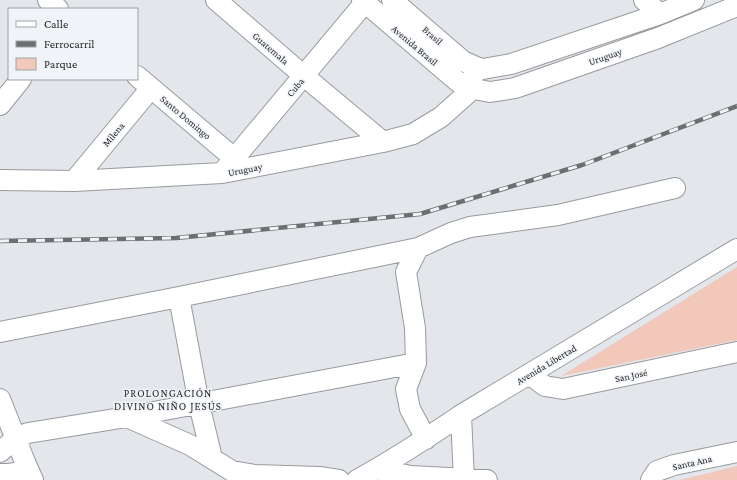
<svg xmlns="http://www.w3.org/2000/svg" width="737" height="480" viewBox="0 0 737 480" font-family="'Crimson Pro',serif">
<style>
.green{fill:#f1c8b9}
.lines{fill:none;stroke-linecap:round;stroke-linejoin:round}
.minor-casing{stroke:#989a9e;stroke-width:22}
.minor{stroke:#fff;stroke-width:20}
.rail-casing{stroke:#6c6e70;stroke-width:4.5}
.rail{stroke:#f0f3f7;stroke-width:3;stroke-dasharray:9;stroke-linecap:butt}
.labels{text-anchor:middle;stroke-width:3;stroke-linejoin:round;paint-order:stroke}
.street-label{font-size:10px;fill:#292a2b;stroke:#f0f3f7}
.neighbourhood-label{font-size:11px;letter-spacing:1px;fill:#292a2b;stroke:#f0f3f7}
</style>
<rect width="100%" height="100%" fill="#e3e6ea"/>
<path class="green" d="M737 267V340L561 376Z
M737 466V480H680Z"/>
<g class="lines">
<defs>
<path id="minor" d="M48 0 58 9
M216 0 304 76 383 142
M362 0 457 81 469 88 490 92 515 88 658 38 737 6
M392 0 463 61 476 67 483 69 511 64 660 14 694 0
M644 0 660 14
M137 76 235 159
M0 105 21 79
M222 173 367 0
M0 180 74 181 222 173 383 142 413 134 441 117 468 93 476 67
M74 181 151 88
M179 297 199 404 212 458
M0 332 179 297 418 248 451 233 470 227 558 215 675 188
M416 363 415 328 406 272 418 248
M529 374 545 386 563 389 737 352
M0 399 25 462 33 480
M461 415 464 480
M127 417 190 445 232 471 255 475 319 477 339 480
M0 452 16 438 28 433 127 417 416 363 406 389 410 409 426 439
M376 469 411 476 487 480
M0 474H9L29 471
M357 480C393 460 427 438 461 415L737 249
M651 480 657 471 674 465 737 452"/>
</defs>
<use href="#minor" class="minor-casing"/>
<use href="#minor" class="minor"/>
<defs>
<path id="rail" d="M0 241 176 238 420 214 582 165 737 106"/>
</defs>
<use href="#rail" class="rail-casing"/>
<use href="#rail" class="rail"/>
</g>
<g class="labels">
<g class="street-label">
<text transform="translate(433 35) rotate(41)" y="4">Brasil</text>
<text transform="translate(415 45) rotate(40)" y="4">Avenida Brasil</text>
<text transform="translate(271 48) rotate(41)" y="4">Guatemala</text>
<text transform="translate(605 56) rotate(-19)" y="4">Uruguay</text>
<text transform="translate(295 87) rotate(-50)" y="4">Cuba</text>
<text transform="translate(186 117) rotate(40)" y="4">Santo Domingo</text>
<text transform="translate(113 134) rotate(-50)" y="4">Milena</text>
<text transform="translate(245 169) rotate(-11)" y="4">Uruguay</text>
<text transform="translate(546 364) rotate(-31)" y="4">Avenida Libertad</text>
<text transform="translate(631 375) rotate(-12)" y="4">San José</text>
<text transform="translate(692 462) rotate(-13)" y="4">Santa Ana</text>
</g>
<g class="neighbourhood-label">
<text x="168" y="397">PROLONGACIÓN<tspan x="168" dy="13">DIVINO NIÑO JESÚS</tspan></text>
</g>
</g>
<rect x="8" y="8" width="130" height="72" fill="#f0f3f7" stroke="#a0a3a5"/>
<rect x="16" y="21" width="20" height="6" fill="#ffffff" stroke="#a0a3a5"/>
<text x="44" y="28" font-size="12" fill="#292a2b">Calle</text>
<rect x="16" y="41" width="20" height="6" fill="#6c6e70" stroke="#a0a3a5"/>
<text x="44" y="48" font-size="12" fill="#292a2b">Ferrocarril</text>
<rect x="16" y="58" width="20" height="12" fill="#f1c8b9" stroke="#a0a3a5"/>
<text x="44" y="68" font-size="12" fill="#292a2b">Parque</text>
</svg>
